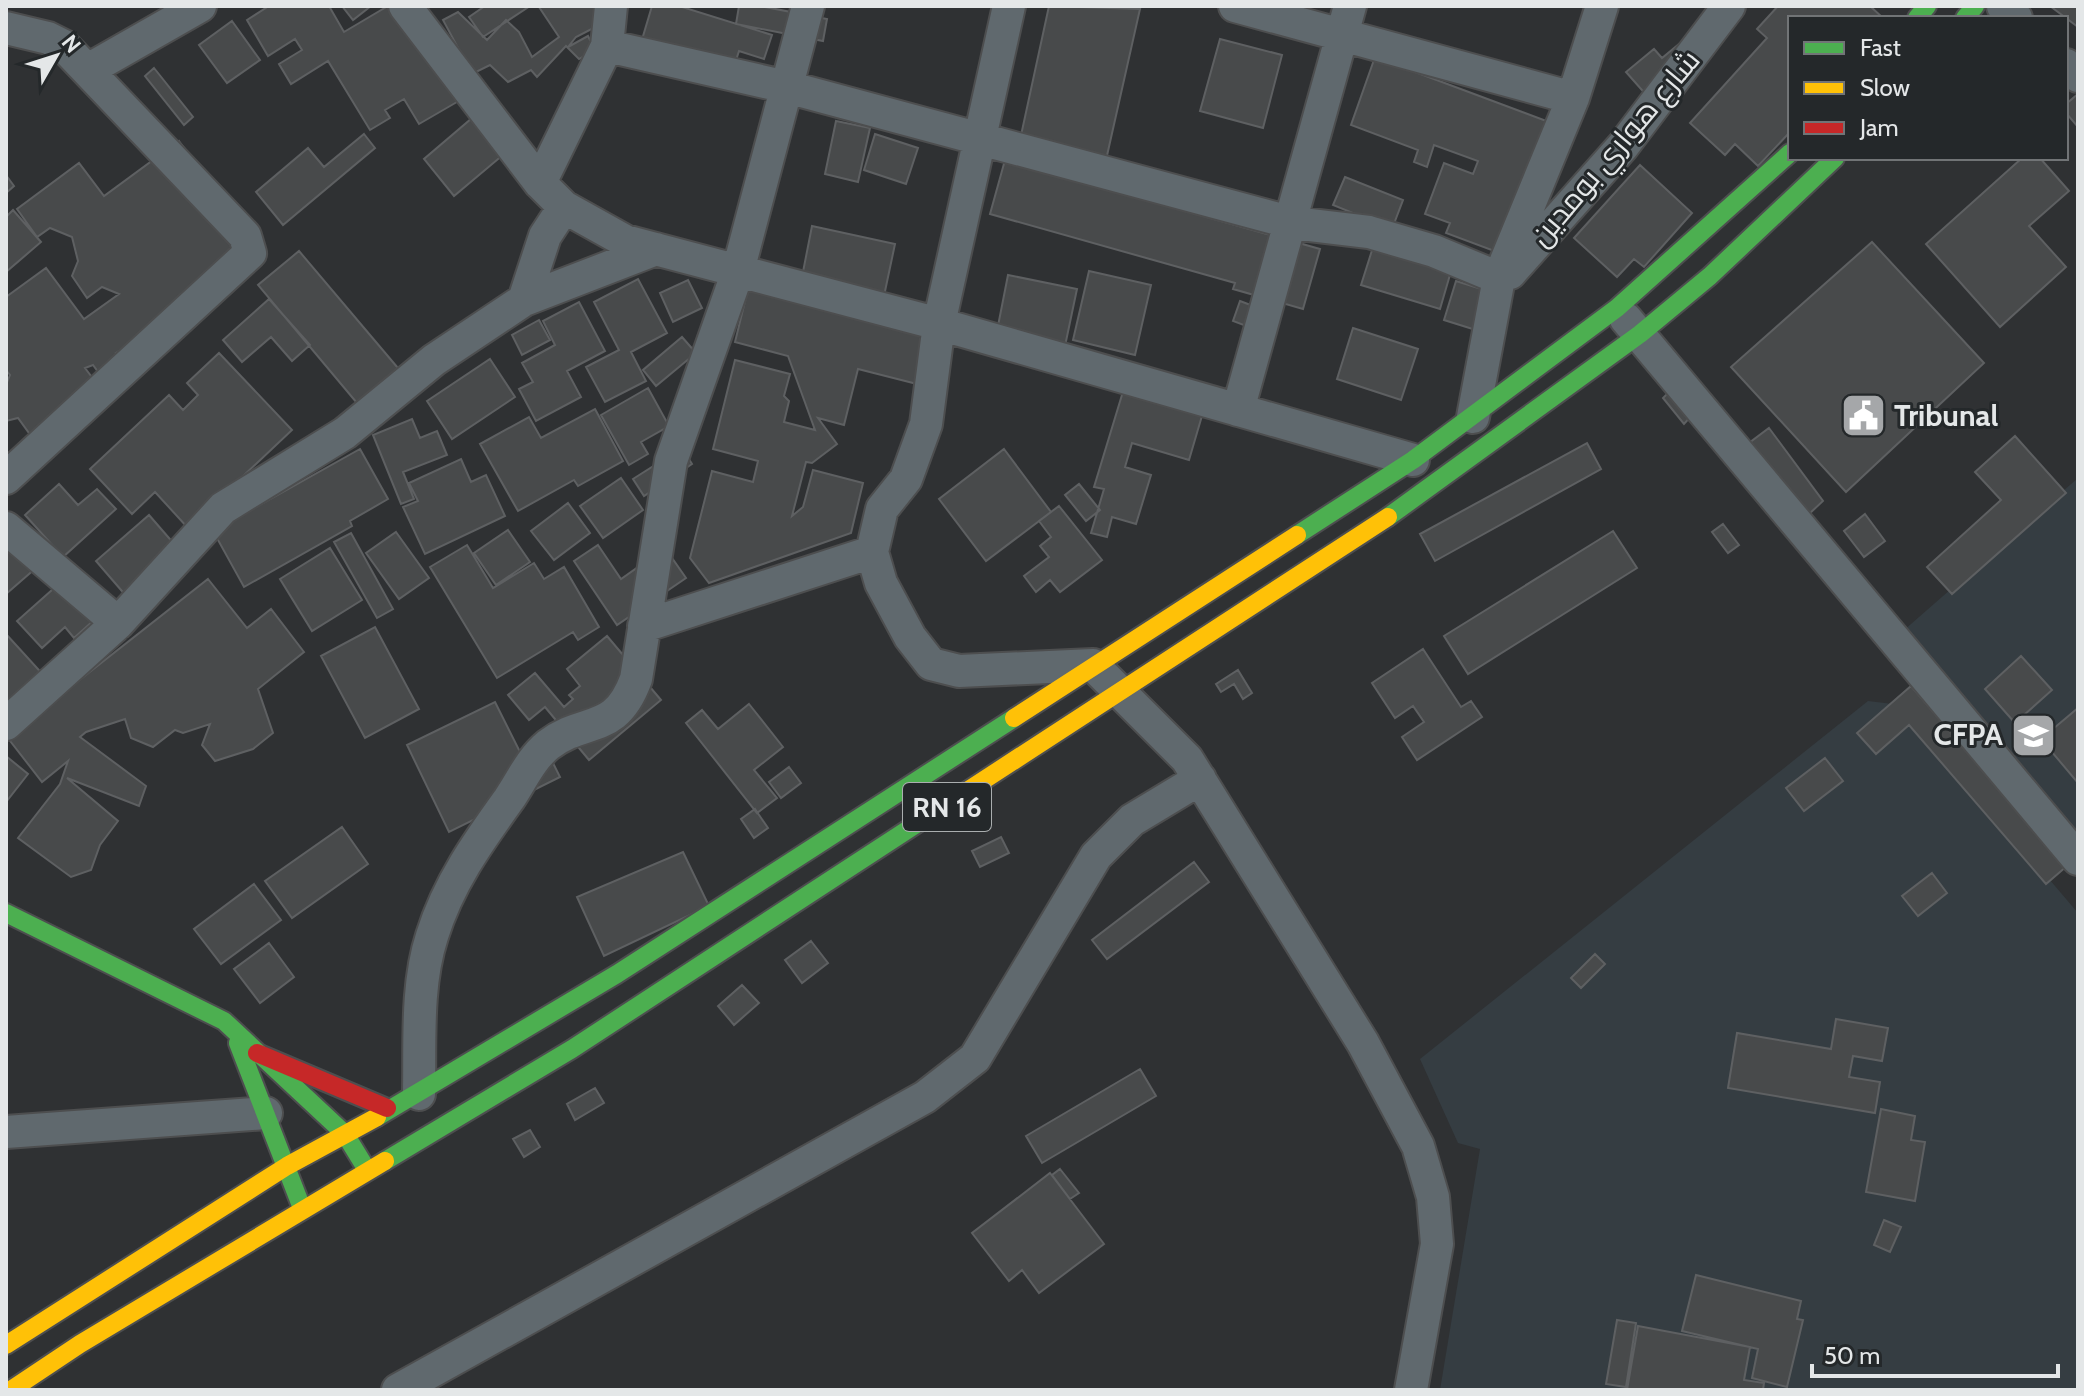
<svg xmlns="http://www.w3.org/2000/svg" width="2084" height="1396" viewBox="0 0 2084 1396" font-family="Cabin,Cairo,sans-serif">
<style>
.built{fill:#353d42}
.building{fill:#484a4b;stroke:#5e6062;stroke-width:2}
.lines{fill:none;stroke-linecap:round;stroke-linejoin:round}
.street-casing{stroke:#4d4e4f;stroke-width:36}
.fast-casing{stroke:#4d4e4f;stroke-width:22}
.slow-casing{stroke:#4d4e4f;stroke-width:22}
.jam-casing{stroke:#4d4e4f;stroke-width:22}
.street{stroke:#60696e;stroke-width:32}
.fast{stroke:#4caf50;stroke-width:18}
.slow{stroke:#ffc107;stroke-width:18}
.jam{stroke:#c62828;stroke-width:18}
.labels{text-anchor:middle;stroke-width:6;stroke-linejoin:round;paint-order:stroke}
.shield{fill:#24282a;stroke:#aaaeaf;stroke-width:2}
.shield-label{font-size:28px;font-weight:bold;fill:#e4e7e8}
.street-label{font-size:30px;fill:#e4e7e8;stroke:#24282a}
.poi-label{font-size:30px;font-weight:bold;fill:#e4e7e8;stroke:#24282a;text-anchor:start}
</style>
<rect width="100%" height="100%" fill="#2f3133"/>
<path class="built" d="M2078 478V839L1903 631Z
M1868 701 1901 705 2078 913V1390H1440L1480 1149 1458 1143 1420 1059Z"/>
<path class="building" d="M269 6H329L344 32 388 6H416L469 95 419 124 404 99 385 110 390 118 370 130 328 61 291 84 279 64 302 50 295 39 268 56 247 20Z
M342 6H371L353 20Z
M485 6H530L483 37 469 17Z
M606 6 605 22 576 37 568 47 588 36 595 50 579 59 566 46 537 77 531 70 508 82 490 65 472 74 443 20 458 12 487 40 506 20 519 32 532 57 559 37 539 7Z
M652 6H679L772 35 764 59 739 51 731 76 641 43Z
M739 6H760L827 19 823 41 736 24Z
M1049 6 1140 9 1106 160 1020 140Z
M1778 6H1870L1883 18H1790V132L1758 166 1735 144 1725 155 1690 123 1767 38 1757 29Z
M2050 6H2078V27Z
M232 21 260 60 227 83 199 45Z
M1220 39 1282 55 1263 128 1200 111Z
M1685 39 1656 106 1626 72 1654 49 1662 58Z
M1375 57 1573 131 1505 255 1446 233 1450 223 1425 214 1444 163 1473 174 1478 161 1434 145 1427 167 1414 162 1418 150 1351 125Z
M154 68 193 117 184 125 145 76Z
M2078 94V127L2066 113V104Z
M485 107 516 144 454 196 424 159Z
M836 121 870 128 858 182 825 174Z
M364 134 375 148 283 225 256 192 308 148 324 167Z
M875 134 918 148 906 184 864 170Z
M179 141 265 257 116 353 130 372 109 387 93 365 85 368 110 401 42 451 18 418 6 421V385L10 375 6 370V297L46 268 84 319 119 294 102 287 87 298 72 276 78 261 72 237 50 228 37 237 17 209 79 163 104 196Z
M2022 158H2040L2069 191 2029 226 2066 267 2000 327 1926 244Z
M1005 160 1320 249 1303 309 1233 289 1235 283 990 214Z
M1640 165 1692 213 1644 267 1634 259 1617 277 1574 238Z
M6 175 14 186 6 193Z
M1345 177 1403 200 1392 229 1333 205Z
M13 210 41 242 6 272V217Z
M812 226 895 244 884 296 802 277Z
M1872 242 1984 363 1846 492 1731 367Z
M1374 244 1452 268 1440 309 1361 285Z
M299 251 403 374 362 409 258 285Z
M1089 271 1151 285 1135 355 1073 340Z
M1008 275 1077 289 1065 346 997 331Z
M638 279 667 333 631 352 646 381 605 402 586 367 619 350 594 302Z
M688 280 702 308 673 322 660 293Z
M1456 281 1491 292 1479 331 1444 320Z
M748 289 931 330 917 384 858 369 844 425 818 418 837 444 812 463 806 462 792 516 803 507 813 470 863 483 851 533 709 583 690 558 712 471 753 482 758 461 713 449 735 360 790 374 784 396 789 401 784 422 815 430 788 356 735 342Z
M269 299 310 345 292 361 271 337 242 362 223 340Z
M1240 301 1277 315 1270 335 1233 321Z
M579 302 605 351 567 371 581 397 536 421 519 389 533 382 522 363 555 345 543 321Z
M539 320 550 340 522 355 512 335Z
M1353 328 1418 349 1401 400 1337 379Z
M682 337 696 353 656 386 643 370Z
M219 353 292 430 188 528 155 492 132 514 90 469 169 395 183 410 198 395 187 383Z
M490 359 515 397 452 439 427 401Z
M1125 385 1204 409 1189 460 1132 443 1125 467 1151 475 1136 524 1112 517 1107 537 1091 533 1104 489 1094 487Z
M648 388 669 426 641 442 648 454 629 465 601 415Z
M1673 388 1693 414 1684 424 1663 398Z
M595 409 623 461 578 486 574 480 518 511 480 444 529 417 541 438Z
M412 419 420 438 437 431 447 455 403 472 414 499 401 504 373 435Z
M1769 428 1823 501 1809 514 1749 443Z
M2015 436 2066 493 1952 594 1927 567 2001 500 1975 472Z
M1587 443 1601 469 1435 561 1420 534Z
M682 448 692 464 644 496 633 479Z
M360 449 388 499 350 521 352 526 244 587 213 531Z
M1004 449 1051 512 986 561 939 499Z
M461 459 471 482 486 475 505 516 425 554 403 507 418 501 409 483Z
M621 478 643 510 603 538 580 506Z
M59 484 78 505 97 489 116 509 63 557 25 515Z
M1079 484 1100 510 1086 521 1065 495Z
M568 503 590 533 554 560 531 531Z
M1059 506 1102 560 1060 592 1050 580 1036 592 1024 576 1049 557 1040 546 1051 537 1039 521Z
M1865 514 1885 541 1864 557 1844 531Z
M149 515 188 560 134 605 96 561Z
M1723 524 1739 545 1728 553 1712 532Z
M508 530 530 562 496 585 474 553Z
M1613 531 1637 568 1468 674 1444 636Z
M396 532 429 578 399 599 366 553Z
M351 533 393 609 377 618 334 542Z
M6 540 44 561 6 594Z
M467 545 493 588 534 563 544 579 564 567 599 627 578 640 573 632 497 678 430 567Z
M598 545 621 579 665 548 686 578 617 625 574 561Z
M330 548 362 600 312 631 280 579Z
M70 574 104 611 74 638 65 627 42 648 17 621Z
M208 579 247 628 271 609 304 652 258 689 273 733 253 749 215 761 202 745 210 724 183 733 175 730 153 747 131 738 125 719 86 732 80 737 146 786 139 806 67 778 118 821 100 845 91 870 71 877 18 838 60 784 68 761 42 782 7 737Z
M375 627 419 709 365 738 321 656Z
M6 634 47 679 6 717Z
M607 636 661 700 589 760 545 707 529 720 508 695 535 673 564 707 573 699 569 695 580 686 567 669Z
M1423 649 1461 707 1471 701 1482 717 1417 760 1402 737 1424 722 1413 706 1395 718 1372 683Z
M2021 656 2052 690 2015 723 1985 689Z
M1238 670 1252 693 1243 699 1234 684 1221 692 1216 684Z
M1911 686 2067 866 2046 884 1909 725 1876 754 1857 733Z
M495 702 520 752 542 741 560 777 449 832 407 745Z
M749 704 783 747 754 770 777 798 757 813 686 723 702 710 718 729Z
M2078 708V783L2041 739Z
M6 756 28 774 6 802Z
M1825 758 1843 781 1804 811 1786 788Z
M789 767 801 783 781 798 769 782Z
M755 809 768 828 754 838 741 819Z
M342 827 368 864 292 918 265 881Z
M1001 837 1009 853 980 867 972 851Z
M683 852 709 906 604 956 577 897Z
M1194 862 1209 882 1107 959 1092 940Z
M1932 873 1947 893 1918 916 1902 896Z
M254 884 281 920 221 964 194 929Z
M811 941 828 963 802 983 785 960Z
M269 943 294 977 260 1003 234 969Z
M1595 954 1605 964 1581 988 1571 978Z
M742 985 759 1003 734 1025 718 1006Z
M1836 1019 1888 1028 1882 1061 1853 1056 1849 1077 1880 1082 1875 1113 1728 1088 1737 1033 1831 1049Z
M1140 1069 1156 1096 1042 1163 1026 1136Z
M595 1088 604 1103 575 1120 567 1104Z
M1881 1109 1915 1116 1911 1140 1925 1142 1915 1201 1866 1192Z
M530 1130 540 1147 524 1157 513 1139Z
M1060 1169 1079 1193 1070 1199 1052 1175Z
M1050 1173 1104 1244 1039 1293 1022 1270 1009 1281 972 1233Z
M1884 1220 1901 1227 1890 1252 1874 1245Z
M1696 1275 1801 1301 1797 1319 1803 1320 1787 1387 1752 1378 1758 1349 1682 1331Z
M1617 1320 1636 1323 1626 1387 1606 1384Z
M1638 1326 1750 1347 1744 1380 1764 1383 1763 1390H1627Z"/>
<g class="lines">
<defs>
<path id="street" d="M405 6 540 183 564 207 625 241 939 324 1413 460
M1009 6 939 324 926 424 906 479 882 509 872 552 881 583 910 637 931 664 959 671 1093 665 1187 759 1363 1043 1418 1146 1433 1197 1437 1244 1411 1390
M1235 6 1573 98
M2003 6 2016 18
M6 28 48 38 64 46 245 236 250 253 6 478
M607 46 787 87 1293 223 1369 232 1434 251 1499 278
M2066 65 2078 76
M88 70 200 6
M540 183 607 46 611 6
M1510 273 1623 146 1729 6
M524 300 545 236 564 207
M1626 319 2078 859
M1238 410 1350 6
M1473 417 1499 278 1573 98 1602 6
M6 528 118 623 6 724
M118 623 223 508 345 433 434 360 524 300 656 249
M644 626 872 552
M419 1094C420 1043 416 985 432 936 448 884 478 842 509 799 522 780 530 760 548 745 586 716 615 736 636 679L671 461 738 271 808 6
M6 1132 266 1113
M398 1390 925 1097 975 1058 1096 856 1132 820 1200 779"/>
<path id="fast" d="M1917 18 1927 6
M1965 18 1975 6
M1388 517 1640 334 1710 276 1835 158
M1297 535 1413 460 1617 308 1790 153
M6 913 224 1021 345 1134 364 1165
M238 1043 300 1203
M377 1117 617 974 1014 718
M385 1161 572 1049 921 821"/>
<path id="slow" d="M1014 718 1297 535
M921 821 1388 517
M6 1345 287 1166 377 1117
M11 1390 80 1344 385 1161"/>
<path id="jam" d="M257 1053 387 1108"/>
</defs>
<use href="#street" class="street-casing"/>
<use href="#fast" class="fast-casing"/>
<use href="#slow" class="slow-casing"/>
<use href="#jam" class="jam-casing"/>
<use href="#street" class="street"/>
<use href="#fast" class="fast"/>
<use href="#slow" class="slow"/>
<use href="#jam" class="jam"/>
</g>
<defs>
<symbol id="civic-square" viewBox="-11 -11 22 22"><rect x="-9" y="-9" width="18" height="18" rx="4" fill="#a5a7a9" stroke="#24282a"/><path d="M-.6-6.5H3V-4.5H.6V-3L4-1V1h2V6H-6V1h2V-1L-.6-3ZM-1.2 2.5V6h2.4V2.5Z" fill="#fff"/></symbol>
<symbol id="university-square" viewBox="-11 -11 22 22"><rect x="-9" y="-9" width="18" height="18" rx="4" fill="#a5a7a9" stroke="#24282a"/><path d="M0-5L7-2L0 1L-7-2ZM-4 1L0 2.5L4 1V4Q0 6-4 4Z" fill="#fff"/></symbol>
</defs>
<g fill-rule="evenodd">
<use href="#civic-square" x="1838" y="390" width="51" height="51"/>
<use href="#university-square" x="2008" y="710" width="51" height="51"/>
</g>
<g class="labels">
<rect class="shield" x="903" y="783" width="88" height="48" rx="6"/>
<g class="shield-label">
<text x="947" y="817">RN 16</text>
</g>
<g class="street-label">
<text transform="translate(1615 148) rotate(-50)" y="10">شارع هواري بومدين</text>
</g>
<g class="poi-label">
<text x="1894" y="426">Tribunal</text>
<text x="2003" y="745" text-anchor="end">CFPA</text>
</g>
</g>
<rect width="2084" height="1396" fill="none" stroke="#e4e7e8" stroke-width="16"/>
<rect x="1788" y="16" width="280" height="144" fill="#24282a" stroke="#717476" stroke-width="2"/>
<rect x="1804" y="42" width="40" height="12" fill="#4caf50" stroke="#717476" stroke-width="2"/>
<text x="1860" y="56" font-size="24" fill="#e4e7e8">Fast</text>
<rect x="1804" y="82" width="40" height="12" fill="#ffc107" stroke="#717476" stroke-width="2"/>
<text x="1860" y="96" font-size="24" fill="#e4e7e8">Slow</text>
<rect x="1804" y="122" width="40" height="12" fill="#c62828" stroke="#717476" stroke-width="2"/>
<text x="1860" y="136" font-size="24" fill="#e4e7e8">Jam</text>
<g transform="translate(56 56) rotate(51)" stroke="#24282a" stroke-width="6" paint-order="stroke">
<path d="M0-6L14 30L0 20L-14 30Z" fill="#e4e7e8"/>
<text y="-12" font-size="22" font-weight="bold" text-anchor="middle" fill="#e4e7e8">N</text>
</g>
<path d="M1812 1364v12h246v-12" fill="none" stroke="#e4e7e8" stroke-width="4"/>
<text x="1824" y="1364" font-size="24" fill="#e4e7e8" stroke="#24282a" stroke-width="6" paint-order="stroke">50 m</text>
</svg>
